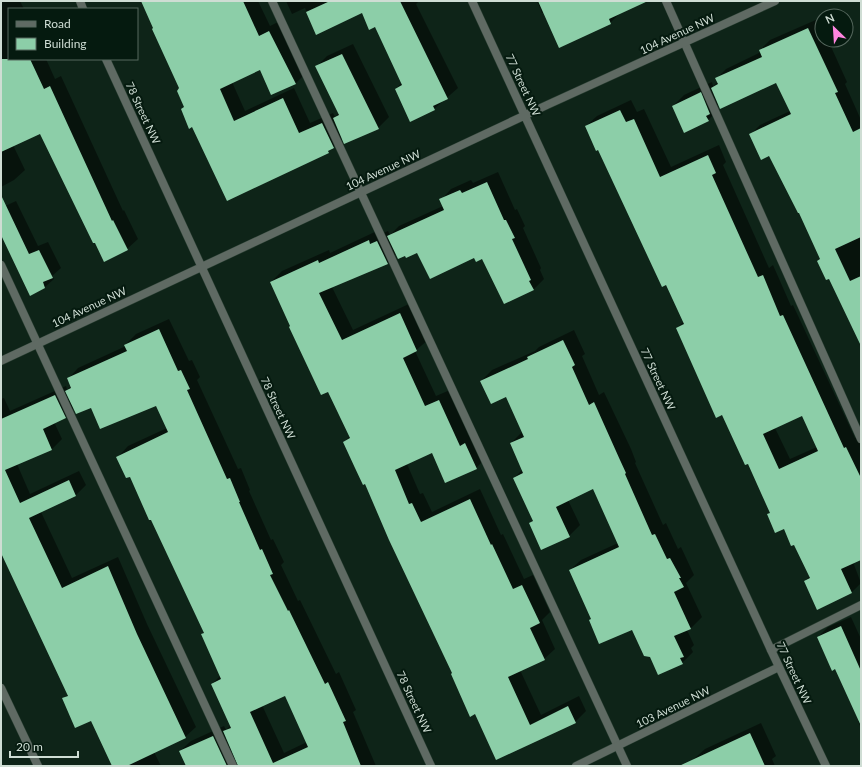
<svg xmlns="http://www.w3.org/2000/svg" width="862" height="767" viewBox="0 0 862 767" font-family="Lato,sans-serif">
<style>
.shadow{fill:#0007;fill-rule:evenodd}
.building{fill:#8ccea8;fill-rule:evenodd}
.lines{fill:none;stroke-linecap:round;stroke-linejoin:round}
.service-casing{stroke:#293e32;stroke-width:9}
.minor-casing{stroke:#293e32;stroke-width:9}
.tertiary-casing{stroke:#293e32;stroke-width:9}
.service{stroke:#5f6a63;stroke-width:8}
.minor{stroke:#5f6a63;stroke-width:8}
.tertiary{stroke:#5f6a63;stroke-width:8}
.labels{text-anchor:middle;stroke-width:4;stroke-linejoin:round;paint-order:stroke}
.street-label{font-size:11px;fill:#cfddd4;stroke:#051a0f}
</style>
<rect width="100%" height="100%" fill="#0e2418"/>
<path class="shadow" d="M1 1H20L24 9H9V59H46L55 79 61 76 123 211 124 210 138 239 127 249 40 132 13 145 25 170 14 180 1 187Z
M142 1H258L270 26 280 21 306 73 295 84 260 69 232 82 245 111 294 88 310 123 333 113 335 117 339 113 316 67 327 56 353 44 389 117 378 128 343 138 328 152 185 106 180 88Z
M286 1H419L416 4 458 88 434 109 396 89 402 82 375 26 362 12 316 33 305 8 292 14Z
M537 1H646L621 12 610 23 560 46 544 12 542 13Z
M818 19 822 28V40H828L847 82 845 84 861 120V343L800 211 770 155 750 135 760 125 790 111 777 82 719 104 717 105 719 110 708 120 673 106 684 95 712 82 713 86 718 82 716 79 726 69 761 52 760 50 770 40Z
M631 100 637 112 644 109 671 167 719 145 726 162 723 165 769 268 773 265 791 306 793 305 855 438 857 437 861 445V559L853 562 861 583 851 593 805 581 810 576 795 543 784 528 768 515 771 512 748 463 677 328 684 321 586 126 597 116ZM802 415 817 447 790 459 775 428Z
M498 172 515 210 517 209 525 226 523 228 541 268 540 270 544 279 533 290 483 257 418 252 406 254H396L387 263 332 287 353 330 411 303 428 340 415 351 436 396 450 390 487 457 476 468 432 452 407 464 420 494 423 493 432 512 480 489 501 535 503 534 524 579 533 575 550 612 542 620 555 649 544 659 520 670 541 715 579 696 586 711 575 722 497 759 476 713 453 673 366 482 344 442 350 436 329 391 291 326 271 282 282 271 329 250 330 253 379 230 381 234 388 231 390 235 399 226 443 206 441 200 451 189 471 180 473 183Z
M16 201 38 246 48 242 61 268 52 276 54 279 45 287 31 294 1 233V208Z
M169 319 189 361 192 360 200 377 197 380 238 469 241 468 250 490 249 491 271 540 273 539 284 562 281 565 298 601 300 600 336 674 339 672 356 710 353 712 376 766H252L236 757 226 766H187L180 751 191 741 224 726 226 730 231 725 212 684 221 675 202 634 204 632 130 475 118 457 128 446 167 428 156 404 74 408 65 417 54 422 62 439 52 449 17 464 30 494 79 471 86 485 76 495 41 512 72 578 118 557 147 624 196 727 185 737 154 752 161 766H113L91 719 64 699 68 694 1 547V399L4 398 10 411 66 386 67 390 71 386 68 379 78 368 126 346 125 345 136 334ZM285 695 307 742 284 753 262 705Z
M574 330 585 354 582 356 599 395 604 392 631 449 636 462 635 463 663 525 666 523 678 549 681 547 694 575 686 583 702 617 691 628 687 630 694 645 691 648 693 652 682 663 651 656 633 628 590 620 592 618 570 570 581 560 618 543 594 488 568 500 580 525 569 536 530 523 533 520 514 478 523 469 511 443 522 432 507 395 481 381 492 370 535 351 539 347Z
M851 617 861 639V728L858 721 859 720 836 668 818 637 828 627Z
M761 723 776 756 772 759 775 766H686L705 749Z"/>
<path class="building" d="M141 1H243L259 36 269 31 296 84 271 95 260 70 220 89 234 121 283 98 299 133 322 123 334 148 328 151 329 153 227 201 192 127 189 129 181 109 184 107 177 91 179 88 152 29 153 28Z
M330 1H400L448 99 433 106 435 110 410 122 395 89 402 85 375 27 369 30 362 13 316 35 306 12Z
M538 1H648L609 19 611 24 559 48Z
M808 28 838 92 835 93 853 132 861 128V237L835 249 850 281 861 276V346L829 279 826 280 817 261 820 259 799 213H798L769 156 761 160 749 134 791 114 776 83 720 109 711 88 718 84 715 78 762 57 759 50Z
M342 54 379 129 344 144 333 118 339 115 315 66Z
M1 59H30L44 89 50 86 112 221 113 220 128 250 104 262 95 243H93L40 134 1 152Z
M701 92 710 114 706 116 709 121 684 133 672 106Z
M620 110 626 122 634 119 660 177 708 155 716 173 712 175 758 277 763 275 780 316 783 315 844 448 846 447 861 478V560L841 569 852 593 817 610 804 581 810 578 794 545 791 546 784 529 775 533 767 514 770 513 748 464 745 465 722 415 716 418 676 328 684 324 666 285 662 287 598 150 596 151 585 126ZM802 416 818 451 779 469 763 434Z
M487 182 504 220H506L515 238 512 239 531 280 529 281 534 290 504 304 482 259 476 262 474 258 430 279 417 253 406 258 405 256 398 259 387 236 444 210 439 199 460 190 462 193Z
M1 195 29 254 39 250 53 278 43 282 45 288 30 296 1 235Z
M369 240 370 244 377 241 388 264 319 293 342 340 400 313 417 351 403 358 425 406 439 400 460 446 465 443 477 469 445 483 432 453 395 470 409 504 412 503 421 522 470 499 491 545 492 544 513 589 522 585 540 623 530 628 545 660 508 677 530 725 568 706 576 723 496 760 475 714 470 717 451 674 452 673 389 540 365 484 363 485 355 468 343 442 350 438 328 392 321 395 289 327 290 326 270 282 318 260 319 263Z
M159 329 178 371 181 370 190 389 187 390 227 479 230 478 240 502H239L260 550 262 549 273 574 270 575 288 611 289 610 325 684 328 682 346 721 343 722 361 766H238L223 731 231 728 211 684 221 679 201 634 204 633 151 520H149L130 477 126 478 116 457 168 432 156 406 100 429 91 408 76 414 65 391 71 388 67 378 127 351 124 345ZM285 696 308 747 273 763 250 712Z
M563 340 575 365 572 367 589 405 594 402 620 460 626 473 625 474 652 535 655 534 667 559 670 558 681 578H679L684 587 674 592 691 629 674 636 684 657 680 658 683 664 658 675 650 657 644 656 632 630 599 644 589 620 591 619 569 570 619 547 593 489 556 507 570 537 541 550 529 523 533 521 513 478 523 473 510 443 524 437 506 397 491 404 480 381 528 359 527 357Z
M55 395 66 418 43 429 52 450 5 470 20 503 69 480 76 496 29 518 62 588 108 566 137 634 186 738 127 766H112L91 721 75 728 62 698 68 696 1 553V419Z
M841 626 861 671V726L835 669 832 671 817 637Z
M750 733 765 766H679Z
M213 736 227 766H186L179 751Z"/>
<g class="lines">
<defs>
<path id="service" d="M272 1 627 766
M666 1 861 439
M1 265 233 766
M771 650 861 605"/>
<path id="minor" d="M80 1 83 9
M472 1 771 650 826 766
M106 59 431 766
M1 361 547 105 775 1
M576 766 779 667"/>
<path id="tertiary" d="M1 688 38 766"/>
</defs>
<use href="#service" class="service-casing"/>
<use href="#minor" class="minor-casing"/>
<use href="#tertiary" class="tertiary-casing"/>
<use href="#service" class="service"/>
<use href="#minor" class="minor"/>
<use href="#tertiary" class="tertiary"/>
</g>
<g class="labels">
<g class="street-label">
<text transform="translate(677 34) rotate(-25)" y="4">104 Avenue NW</text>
<text transform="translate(523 85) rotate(65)" y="4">77 Street NW</text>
<text transform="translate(143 113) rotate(65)" y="4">78 Street NW</text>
<text transform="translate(383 170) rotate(-25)" y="4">104 Avenue NW</text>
<text transform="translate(89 307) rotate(-25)" y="4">104 Avenue NW</text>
<text transform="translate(658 379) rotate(65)" y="4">77 Street NW</text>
<text transform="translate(278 408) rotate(65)" y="4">78 Street NW</text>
<text transform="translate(794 673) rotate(65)" y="4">77 Street NW</text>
<text transform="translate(414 702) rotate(65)" y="4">78 Street NW</text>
<text transform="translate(673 707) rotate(-26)" y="4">103 Avenue NW</text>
</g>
</g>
<rect width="862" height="767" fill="none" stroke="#cfddd4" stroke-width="4"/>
<rect x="8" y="8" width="130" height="52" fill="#051a0f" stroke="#56685e"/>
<rect x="16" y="21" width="20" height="6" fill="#5f6a63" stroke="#56685e"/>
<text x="44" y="28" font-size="12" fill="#cfddd4">Road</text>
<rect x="16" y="38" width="20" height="12" fill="#8ccea8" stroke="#56685e"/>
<text x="44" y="48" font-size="12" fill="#cfddd4">Building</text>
<g transform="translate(834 28) rotate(335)"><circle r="19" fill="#051a0f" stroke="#56685e"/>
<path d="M0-3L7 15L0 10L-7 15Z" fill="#ff85df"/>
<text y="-6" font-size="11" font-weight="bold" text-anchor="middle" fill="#cfddd4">N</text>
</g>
<path d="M10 751v6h68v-6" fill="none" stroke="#cfddd4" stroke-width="2"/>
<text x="16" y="751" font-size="12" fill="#cfddd4" stroke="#051a0f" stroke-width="3" paint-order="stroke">20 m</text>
</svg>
